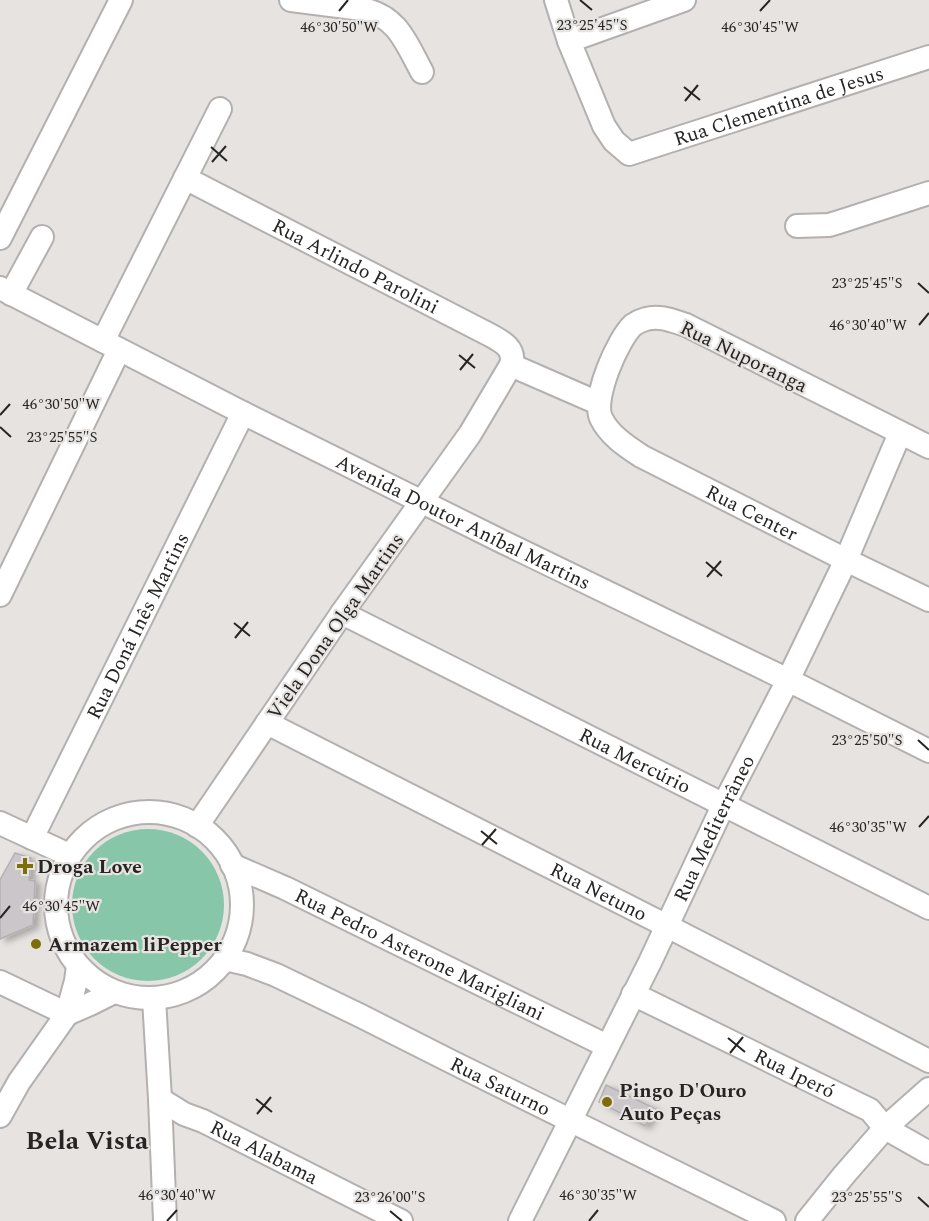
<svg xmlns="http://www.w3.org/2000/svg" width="929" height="1221" viewBox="0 0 929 1221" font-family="Spectral,serif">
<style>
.green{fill:#87c6a8}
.building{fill:#cac6c9;stroke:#b3b0b2;stroke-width:1.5;filter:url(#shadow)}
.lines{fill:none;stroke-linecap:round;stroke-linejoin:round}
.minor-casing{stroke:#b4b0af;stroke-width:26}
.minor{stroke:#fff;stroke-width:22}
.ticks{fill:none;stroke:#262524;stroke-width:2}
.poi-dot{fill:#7e6e0a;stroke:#e7e3e1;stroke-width:2}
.labels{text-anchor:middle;stroke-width:4.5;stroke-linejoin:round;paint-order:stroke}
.street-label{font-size:20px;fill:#262524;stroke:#e7e3e1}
.poi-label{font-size:20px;font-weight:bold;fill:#262524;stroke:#e7e3e1;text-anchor:start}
.district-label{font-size:26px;font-weight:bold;fill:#262524;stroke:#e7e3e1}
.ticks-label{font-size:15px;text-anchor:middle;fill:#262524;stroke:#e7e3e1;stroke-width:4.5;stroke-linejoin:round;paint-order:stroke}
</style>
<defs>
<filter id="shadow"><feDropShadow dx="5.5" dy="3" stdDeviation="3" flood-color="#0004"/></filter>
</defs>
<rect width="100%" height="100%" fill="#e7e3e1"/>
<path class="green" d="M72 905a76 76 0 1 1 152 0a76 76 0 1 1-152 0Z"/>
<path class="building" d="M15 853 31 858 29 880 35 881 33 925 0 939V880Z
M606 1085 656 1109 645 1126 599 1102Z"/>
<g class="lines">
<defs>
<g id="minor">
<path d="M291 0 362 9C398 16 406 43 422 72"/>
<path id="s1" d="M556 0 569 41 604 126 614 141 629 154 929 57"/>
<path d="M569 41 684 0"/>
<path id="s2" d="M185 178 490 335C503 342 516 349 511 365L470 434 342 613 197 826"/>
<path d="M797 226 829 225 839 222 929 193"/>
<path d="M0 238 121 0"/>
<path id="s3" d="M0 288 243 413 503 542 788 680 929 751"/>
<path d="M11 294 42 237"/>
<path d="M103 341 220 109"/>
<path d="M511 365 598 403"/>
<path id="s4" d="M929 447 686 325C673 321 660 315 646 319 642 320 636 323 633 325 618 339 592 398 601 418 609 435 626 446 641 456L846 560 929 600"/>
<path d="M0 595 119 350"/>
<path id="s5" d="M342 613 929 908"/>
<path id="s6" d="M267 723 667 926 929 1061"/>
<circle cx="149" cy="905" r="93"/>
<path d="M0 823 69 855"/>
<path id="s7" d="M32 838 243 413"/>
<path id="s8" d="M232 865 285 888 607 1046"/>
<path id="s9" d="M225 959 247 964 276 975 361 1016 450 1061 774 1221"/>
<path d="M0 982 67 1014"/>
<path id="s10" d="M633 994 870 1110 885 1128 929 1153"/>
<path d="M154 999 160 1099 165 1221"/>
<path d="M67 1014 90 1004 114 992"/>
<path id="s11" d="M160 1099 184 1114 203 1121 401 1221"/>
<path d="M0 1116 19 1082 67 1014 76 981 78 966"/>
<path id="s12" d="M520 1221 650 962 723 806 788 680 846 560 900 433"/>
<path d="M807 1221 844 1175 885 1128 929 1089"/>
</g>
</defs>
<use href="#minor" class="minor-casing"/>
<use href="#minor" class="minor"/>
</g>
<path class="ticks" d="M580 0 592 10M339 11 348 0M760 11 770 0M684 87 700 100M685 101 698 85M211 147 227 161M212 162 226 146M918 283 929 293M919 325 929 313M459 355 475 368M460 370 473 354M0 415 10 404M0 427 11 437M706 562 722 576M707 577 721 561M234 623 250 636M235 638 248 622M918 740 929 750M919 827 929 816M481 831 497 844M482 845 496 829M0 918 10 906M728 1038 745 1052M730 1053 743 1037M256 1099 272 1112M257 1114 271 1097M918 1197 929 1207M390 1211 402 1221M167 1221 177 1210M589 1221 598 1210"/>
<g class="poi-dot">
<path d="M22 857h6v6h6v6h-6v6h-6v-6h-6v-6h6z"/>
<circle cx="36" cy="944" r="6"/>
<circle cx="607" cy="1102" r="6"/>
</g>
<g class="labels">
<g class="street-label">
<text dy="7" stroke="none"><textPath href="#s1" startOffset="330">Rua Clementina de Jesus</textPath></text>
<text dy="7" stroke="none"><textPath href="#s2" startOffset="192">Rua Arlindo Parolini</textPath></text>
<text transform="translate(744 356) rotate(26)" y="7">Rua Nuporanga</text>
<text dy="7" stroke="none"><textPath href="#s4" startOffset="609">Rua Center</textPath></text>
<text dy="7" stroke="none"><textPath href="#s3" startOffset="519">Avenida Doutor Aníbal Martins</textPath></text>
<text dy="7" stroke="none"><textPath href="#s7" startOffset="237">Rua Doná Inês Martins</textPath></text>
<text transform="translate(335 626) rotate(-55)" y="7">Viela Dona Olga Martins</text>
<text dy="7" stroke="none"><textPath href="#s5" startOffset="328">Rua Mercúrio</textPath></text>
<text dy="7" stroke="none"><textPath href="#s12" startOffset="438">Rua Mediterrâneo</textPath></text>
<text dy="7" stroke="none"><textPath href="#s6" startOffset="372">Rua Netuno</textPath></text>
<text dy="7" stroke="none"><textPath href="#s8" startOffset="208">Rua Pedro Asterone Marigliani</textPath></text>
<text dy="7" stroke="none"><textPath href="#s10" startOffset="180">Rua Iperó</textPath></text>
<text dy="7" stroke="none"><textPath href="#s9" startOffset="304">Rua Saturno</textPath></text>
<text dy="7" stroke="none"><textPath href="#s11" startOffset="117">Rua Alabama</textPath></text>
</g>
<g class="poi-label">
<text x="37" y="873">Droga Love</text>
<text x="48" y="951">Armazem liPepper</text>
<text x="619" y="1097">Pingo D'Ouro<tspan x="619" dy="23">Auto Peças</tspan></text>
</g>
<g class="district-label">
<text x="87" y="1149">Bela Vista</text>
</g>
</g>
<g class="ticks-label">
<text x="592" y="30">23°25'45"S</text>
<text x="339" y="32">46°30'50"W</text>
<text x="760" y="32">46°30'45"W</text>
<text x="867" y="288">23°25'45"S</text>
<text x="868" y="330">46°30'40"W</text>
<text x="61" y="409">46°30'50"W</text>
<text x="62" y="442">23°25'55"S</text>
<text x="867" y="745">23°25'50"S</text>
<text x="868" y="832">46°30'35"W</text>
<text x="61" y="911">46°30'45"W</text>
<text x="177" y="1200">46°30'40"W</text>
<text x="598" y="1200">46°30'35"W</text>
<text x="390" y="1202">23°26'00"S</text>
<text x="867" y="1202">23°25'55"S</text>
</g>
</svg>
